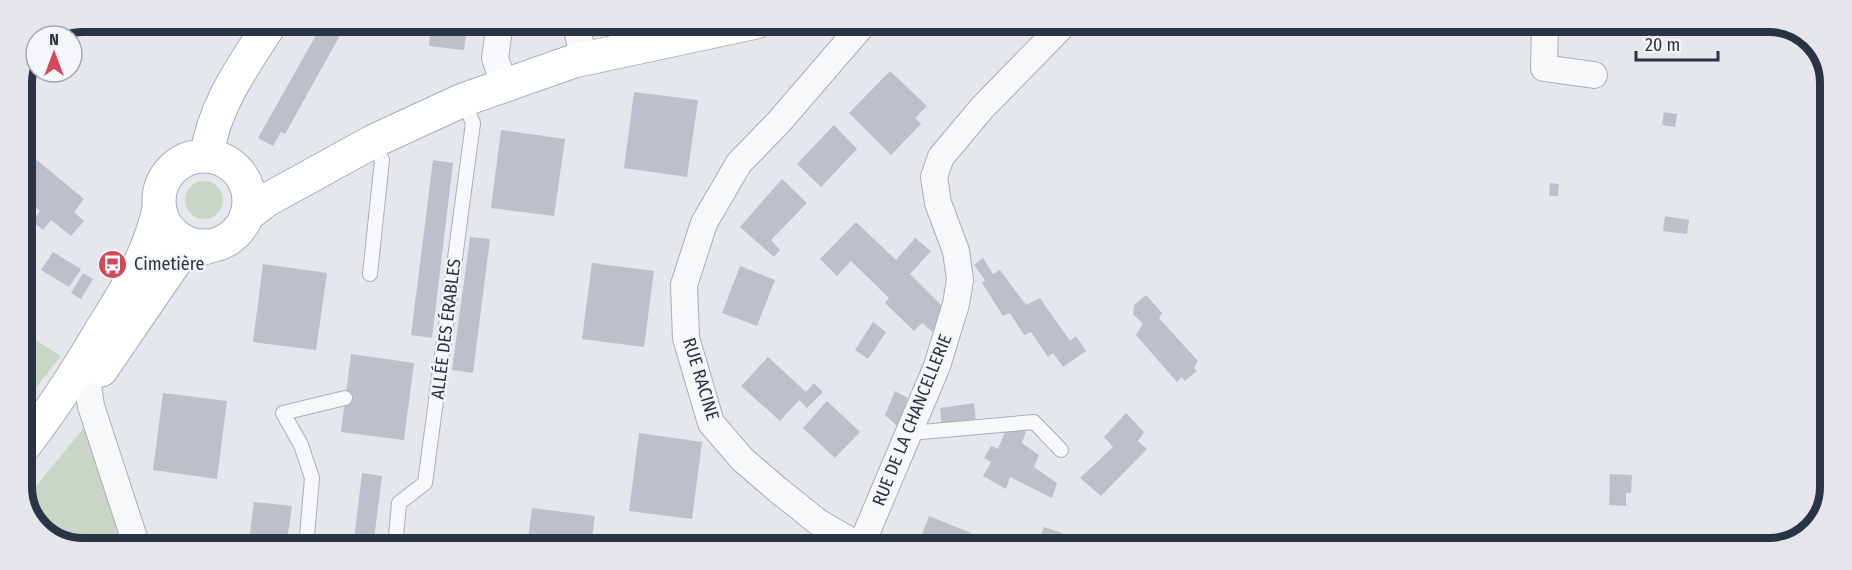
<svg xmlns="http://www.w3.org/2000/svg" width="1852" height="570" viewBox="0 0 1852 570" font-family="'Fira Sans Condensed',sans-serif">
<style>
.green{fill:#c9d6c5}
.building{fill:#bbc0ca}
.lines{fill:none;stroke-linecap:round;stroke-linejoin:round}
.lane-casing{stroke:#a9aeb7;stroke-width:16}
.street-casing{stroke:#a9aeb7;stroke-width:28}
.secondary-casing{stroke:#a9aeb7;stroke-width:35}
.lane{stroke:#f7f8fa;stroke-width:14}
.street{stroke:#f7f8fa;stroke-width:26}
.secondary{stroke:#fff;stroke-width:33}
.labels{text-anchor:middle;stroke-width:4.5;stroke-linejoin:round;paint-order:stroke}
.poi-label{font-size:18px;fill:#2b3445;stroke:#f4f6f9;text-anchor:start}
.street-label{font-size:18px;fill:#2b3445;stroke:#f4f6f9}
.rim{fill:none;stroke:#2b3445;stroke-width:8}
</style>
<rect width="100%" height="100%" fill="#e4e7ec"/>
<path class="green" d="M185 200a19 19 0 1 1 38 0a19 19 0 1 1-38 0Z
M21 331 61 356 21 407Z
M87 424 128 547H66L34 525 24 501Z"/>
<path class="building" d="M324 21H348L285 134 281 132 273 146 258 138Z
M431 21H468L464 50 429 46Z
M890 71 927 106 915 118 921 124 891 155 849 113Z
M634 92 698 100 687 177 624 168Z
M1664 112 1677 114 1675 127 1662 125Z
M834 125 857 149 821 187 797 164Z
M501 130 565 139 554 216 491 208Z
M21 133 33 139 27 152 84 199 74 212 84 221 71 236 51 220 43 230 32 221 40 211 32 204 24 213 21 212Z
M433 160 453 163 432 338 411 335Z
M782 179 807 203 771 240 780 250 774 257 740 227Z
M1550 183 1559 184 1558 196H1549Z
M1665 216 1689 220 1687 234 1663 231Z
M856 222 896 260 915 238 931 251 910 274 944 308 934 333 922 323 914 331 885 303 889 298 851 261 837 276 820 259Z
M470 237 490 239 473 373 452 370Z
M53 252 81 269 69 287 41 270Z
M983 258 993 274 1000 270 1026 305 1040 298 1070 341 1076 336 1086 351 1063 367 1053 353 1048 357 1031 332 1024 335 1010 313 1003 316 982 283 985 280 974 265Z
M592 263 654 271 644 347 582 339Z
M263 264 327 273 316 350 253 342Z
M740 266 775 280 757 326 722 313Z
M83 273 93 279 81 299 71 293Z
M1146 295 1162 313 1159 318 1198 361 1194 368 1197 371 1185 381 1182 377 1177 382 1136 335 1143 324 1133 314 1134 305Z
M873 322 886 332 868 359 855 350Z
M351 354 414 363 404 440 341 432Z
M768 357 806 392 814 383 823 392 807 408 799 400 780 421 741 386Z
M895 391 908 398 897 426 885 415Z
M163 393 227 401 217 479 153 470Z
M827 401 860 432 835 458 803 428Z
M974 403 976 423 942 428 940 408Z
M1126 413 1144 432 1138 441 1147 449 1101 496 1080 478 1113 447 1104 437Z
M1015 427 1026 431 1022 443 1039 455 1034 467 1057 483 1052 498 1010 477 1006 489 983 476 991 462 984 458 991 446 998 449 1006 429Z
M639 433 702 442 692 519 629 511Z
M362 473 382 476 373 547H353Z
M1610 474 1632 475 1631 493H1626V506L1609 505Z
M254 502 292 506 286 547H248Z
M532 508 595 516 591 547H527Z
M929 516 971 533 965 548H917Z
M1044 527 1062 533 1075 548H1060L1040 538Z"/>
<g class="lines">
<defs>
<path id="lane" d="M370 274 382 160 374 141
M910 433 1034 422 1061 450
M306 547 312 478 301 445 283 413 345 398
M395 547 399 503 425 483 473 123 463 100"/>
<path id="street" d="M500 22 495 58 504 84
M575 22 584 58
M1545 23 1544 68 1594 75
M84 358 91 406 137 547
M861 547 818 522 778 490 743 460 711 423 686 338 684 285 704 223 739 163 778 123 865 22
M860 548 937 366 956 304 960 280 956 251 938 203 934 177 941 157 982 108 1066 22"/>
<path id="secondary" d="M207 155C214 104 245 64 272 21
M159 201a45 45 0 1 1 90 0a45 45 0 1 1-90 0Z
M246 216 265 201 374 141 463 100 574 61 756 22
M101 370 177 259 185 253 214 245
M21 450C50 413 76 373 100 332 125 293 149 255 159 209"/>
</defs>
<use href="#lane" class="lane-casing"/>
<use href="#street" class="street-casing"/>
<use href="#secondary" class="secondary-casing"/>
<use href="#lane" class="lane"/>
<use href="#street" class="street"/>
<use href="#secondary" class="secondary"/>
</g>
<defs>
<symbol id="bus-disc" viewBox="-11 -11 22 22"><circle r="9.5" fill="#d1495b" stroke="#f4f6f9"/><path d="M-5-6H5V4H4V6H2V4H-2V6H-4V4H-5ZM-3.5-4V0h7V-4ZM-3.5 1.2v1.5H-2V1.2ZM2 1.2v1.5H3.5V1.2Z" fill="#fff"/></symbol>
</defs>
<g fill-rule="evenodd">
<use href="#bus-disc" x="96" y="248" width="33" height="33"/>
</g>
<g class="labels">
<g class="poi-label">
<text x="134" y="270">Cimetière</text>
</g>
<g class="street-label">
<text transform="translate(446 329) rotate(-83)" y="6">ALLÉE DES ÉRABLES</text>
<text transform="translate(701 379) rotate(73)" y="6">RUE RACINE</text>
<text transform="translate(912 420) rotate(-68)" y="6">RUE DE LA CHANCELLERIE</text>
</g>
</g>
<path d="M0 0H1852V570H0ZM83 32H1769A51 51 0 0 1 1820 83V487A51 51 0 0 1 1769 538H83A51 51 0 0 1 32 487V83A51 51 0 0 1 83 32Z" fill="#e4e6eb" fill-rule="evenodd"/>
<path class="rim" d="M83 32H1769A51 51 0 0 1 1820 83V487A51 51 0 0 1 1769 538H83A51 51 0 0 1 32 487V83A51 51 0 0 1 83 32Z"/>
<g transform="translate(54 54)"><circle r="28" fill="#f4f6f9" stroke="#a4a8b1" stroke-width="1.5"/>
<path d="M0-4.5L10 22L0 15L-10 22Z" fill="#d1495b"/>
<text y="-9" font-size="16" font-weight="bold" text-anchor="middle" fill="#2b3445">N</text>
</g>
<path d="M1636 51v9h82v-9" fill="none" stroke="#2b3445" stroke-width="3"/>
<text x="1645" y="51" font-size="18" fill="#2b3445" stroke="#f4f6f9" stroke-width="4.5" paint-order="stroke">20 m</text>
</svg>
